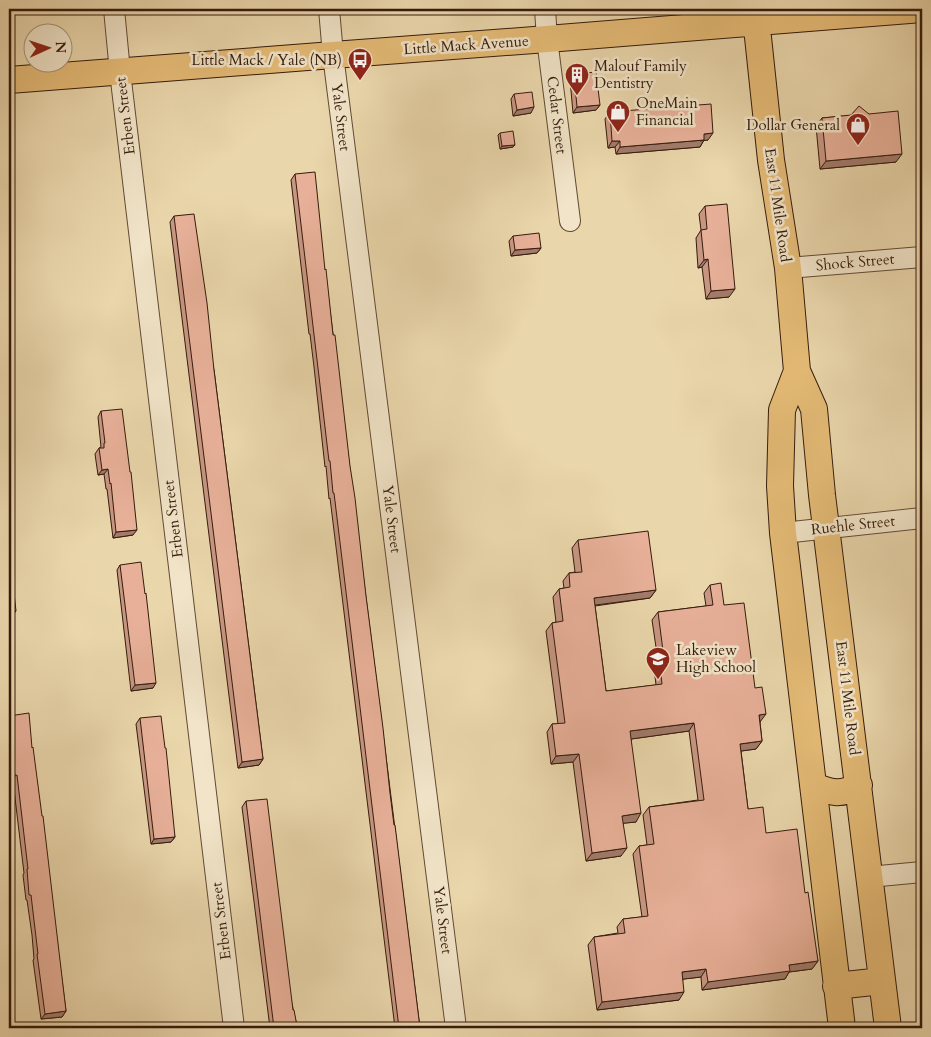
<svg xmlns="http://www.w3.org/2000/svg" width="931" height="1037" viewBox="0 0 931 1037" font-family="Cardo,serif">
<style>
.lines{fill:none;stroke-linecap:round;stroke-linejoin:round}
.minor-casing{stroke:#624a34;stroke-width:22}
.major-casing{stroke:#351b0c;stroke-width:28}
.minor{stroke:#f1e4c8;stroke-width:20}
.major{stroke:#e5bb76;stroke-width:26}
.wall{fill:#c89784;stroke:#351b0c}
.shaded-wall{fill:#a27b6b;stroke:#351b0c}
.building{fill:#e8b099;stroke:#351b0c}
.labels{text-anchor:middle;stroke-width:5;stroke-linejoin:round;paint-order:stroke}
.street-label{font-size:15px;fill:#351b0c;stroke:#f1e4c8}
.poi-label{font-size:15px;fill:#351b0c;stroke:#f1e4c8;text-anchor:start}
</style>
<rect width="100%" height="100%" fill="#ead6ab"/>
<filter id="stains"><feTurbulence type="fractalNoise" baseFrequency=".004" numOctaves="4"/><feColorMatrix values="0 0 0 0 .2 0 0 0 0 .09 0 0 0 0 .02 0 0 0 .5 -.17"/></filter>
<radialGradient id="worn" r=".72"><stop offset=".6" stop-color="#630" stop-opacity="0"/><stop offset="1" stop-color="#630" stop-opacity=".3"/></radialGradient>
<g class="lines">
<defs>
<path id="minor" d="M114 9 120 72 234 1028
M329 9 333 55 456 1028
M545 9 547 39 570 221
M788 268 922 257
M783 533 922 518
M869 877 922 872"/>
<path id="major" d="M755 9 771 160 788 268 797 371 814 409 822 495 888 1028
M9 80 333 55 547 39 922 9
M797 371 782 410 780 486 783 533 842 1028
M814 786C832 793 841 796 859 785
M836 986 882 981"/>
</defs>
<use href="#minor" class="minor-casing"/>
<use href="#major" class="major-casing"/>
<use href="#minor" class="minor"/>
<use href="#major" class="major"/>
</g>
<path class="wall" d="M574 74 600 105 596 110 573 113 570 80Z
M514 94 531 113 513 116 511 99Z
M610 112 708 140H704L700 147 616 154 615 147 608 148 605 119Z
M869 114 896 162 820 169 816 126 822 118Z
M500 133 515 145 513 147 500 149 498 135Z
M295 174 325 270 420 1028H395L330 498 329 499 326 466 325 467 314 367 310 334H309L291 180Z
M705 206 729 297 706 299 702 267 698 268 696 238 701 230 699 214Z
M174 216 214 370 263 759 259 765 238 768 170 222Z
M513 236 541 248 537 253 511 256 509 241Z
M101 411 133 535 113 538 107 489H106L104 474 98 475 95 454 99 448 101 447 98 417Z
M578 540 656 590 650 598 595 606 606 691 656 685 653 660 657 654 652 620 658 612 706 606 704 593 710 585 724 605 760 722 762 741 756 749 741 751 748 809 766 833 805 893 818 961 812 969 789 972 785 979 702 990 701 977 683 979 679 1000 597 1010 588 945 594 937 618 933 617 927 623 919 642 917 633 854 639 846 647 845 643 815 649 807 698 800 689 731 631 739 636 822 623 823 621 856 586 861 573 762 551 764 547 732 552 724H558L546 631 552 623 556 622 553 597 559 589 564 588 563 581 569 573 575 572 572 548Z
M120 565 153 688 131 691 117 570Z
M9 716 32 748 66 1011 62 1017 41 1019 33 960 34 959 32 935 27 900H26L23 875 24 873 13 781H12L9 759Z
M140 718 175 837 171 842 151 844 136 724Z
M246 801 297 1026 308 1028H270L242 807Z"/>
<path class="shaded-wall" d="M600 105 596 110 573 113 577 107Z
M534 107 531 113 513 116 517 110Z
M713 133 708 140 700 141 704 134Z
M704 140 700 147 616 154 620 147Z
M612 141H620L615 147 608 148Z
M515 145 513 147 500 149 502 146Z
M902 154 896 162 820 169 826 161Z
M541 248 537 253 511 256 515 250Z
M708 259 702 267 698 268 704 260Z
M735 289 729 297 706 299 711 291Z
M108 469 104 474 98 475 102 470Z
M137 530 133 535 113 538 116 532Z
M656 590 650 598 588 606 594 598Z
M9 611H16L12 616H9Z
M156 683 153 688 131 691 135 685Z
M766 714 760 722 759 715Z
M694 723 689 731 624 740 630 731Z
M762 741 756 749 734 752 740 744Z
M579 754 573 762 551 764 556 756Z
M263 759 259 765 238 768 242 762Z
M641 813 636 822 617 824 622 816Z
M175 837 171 842 151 844 154 839Z
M627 848 621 856 586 861 592 853Z
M818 961 812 969 789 972 785 979 702 990 708 982 789 965Z
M706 969 701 977 676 980 682 972Z
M684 992 679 1000 597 1010 602 1002Z
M66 1011 62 1017 41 1019 45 1014Z"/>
<path class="building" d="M596 72 600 105 577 107 574 74Z
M532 92 534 107 517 110 514 94Z
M711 104 713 133 704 134V140L620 147V141H612L610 112Z
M859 106 869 114 898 111 902 154 826 161 822 118 851 115Z
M513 131 515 145 502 146 500 133Z
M315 172 325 270 326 269 333 335H335L350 466 355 498 366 596 383 728 390 793 394 825H395L420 1028H399L334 493H333L330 461H329L295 174Z
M727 204 735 289 711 291 708 259 704 260 701 230 707 229 705 206Z
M194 214 207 303 214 370 263 759 242 762 174 216Z
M539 233 541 248 515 250 513 236Z
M122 409 130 472H131L137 530 116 532 111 483 110 484 108 469 102 470 99 448H104V443H105L101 411Z
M648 531 656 590 594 598 606 691 662 684 658 652 663 651 658 612 713 605 710 585 721 583 724 605 744 603 755 688 762 687 766 714 759 715 762 741 740 744 748 809 763 807 766 833 797 829 805 893 808 892 818 961 789 965 790 971 708 982 706 969 682 972 684 992 602 1002 594 937 625 933 623 919 648 916 639 846 654 844 649 807 704 800 694 723 630 731 641 813 622 816 627 848 592 853 579 754 556 756 552 724 565 723 552 623 563 621 559 589 570 587 569 573 582 572 578 540Z
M9 549 16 611H9Z
M141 562 145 594 146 593 156 683 135 685 120 565Z
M29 713 32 748 33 747 42 816H43L66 1011 45 1014 37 954H38L35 929 31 895H29L27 869H28L17 775 15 776 9 724V716Z
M161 716 165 748H166L175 837 154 839 140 718Z
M267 799 293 1010H294L297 1026 308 1025V1028H274L246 801Z"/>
<defs>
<symbol id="bus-pin" viewBox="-11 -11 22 30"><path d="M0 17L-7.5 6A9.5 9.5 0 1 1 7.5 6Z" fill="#8f2418" stroke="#f1e4c8"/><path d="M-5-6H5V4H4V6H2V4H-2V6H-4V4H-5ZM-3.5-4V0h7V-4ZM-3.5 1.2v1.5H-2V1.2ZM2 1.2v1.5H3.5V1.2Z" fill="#fff"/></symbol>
<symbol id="building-pin" viewBox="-11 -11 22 30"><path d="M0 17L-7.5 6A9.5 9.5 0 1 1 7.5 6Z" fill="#8f2418" stroke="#f1e4c8"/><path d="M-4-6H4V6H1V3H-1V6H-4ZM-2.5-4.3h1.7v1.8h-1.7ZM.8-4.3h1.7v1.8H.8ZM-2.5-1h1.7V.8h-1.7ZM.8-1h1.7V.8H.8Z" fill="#fff"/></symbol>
<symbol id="shop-pin" viewBox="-11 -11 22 30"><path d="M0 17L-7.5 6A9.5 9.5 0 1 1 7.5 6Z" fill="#8f2418" stroke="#f1e4c8"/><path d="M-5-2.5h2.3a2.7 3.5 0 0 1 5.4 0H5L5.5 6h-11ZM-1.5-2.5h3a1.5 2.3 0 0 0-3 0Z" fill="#fff"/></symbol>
<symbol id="school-pin" viewBox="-11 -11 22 30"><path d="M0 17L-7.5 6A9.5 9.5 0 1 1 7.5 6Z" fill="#8f2418" stroke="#f1e4c8"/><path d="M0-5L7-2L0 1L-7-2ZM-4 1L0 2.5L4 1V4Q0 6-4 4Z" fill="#fff"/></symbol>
</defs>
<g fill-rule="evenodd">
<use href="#bus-pin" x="346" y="46" width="28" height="38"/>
<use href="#building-pin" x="563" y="61" width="28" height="38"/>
<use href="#shop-pin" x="604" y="98" width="28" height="38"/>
<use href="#shop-pin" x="844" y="111" width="28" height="38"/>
<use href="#school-pin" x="644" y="645" width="28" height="38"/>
</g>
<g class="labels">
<g class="street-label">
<text transform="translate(466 45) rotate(-4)" y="5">Little Mack Avenue</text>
<text transform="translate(557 115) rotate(83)" y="5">Cedar Street</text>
<text transform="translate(125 116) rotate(-97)" y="5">Erben Street</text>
<text transform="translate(341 117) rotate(83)" y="5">Yale Street</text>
<text transform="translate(778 205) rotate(82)" y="5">East 11 Mile Road</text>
<text transform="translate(855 262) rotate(-5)" y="5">Shock Street</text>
<text transform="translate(173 519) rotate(-97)" y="5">Erben Street</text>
<text transform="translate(392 519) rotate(83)" y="5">Yale Street</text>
<text transform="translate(853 525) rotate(-6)" y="5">Ruehle Street</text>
<text transform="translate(848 698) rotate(83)" y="5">East 11 Mile Road</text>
<text transform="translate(443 920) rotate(83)" y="5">Yale Street</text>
<text transform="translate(221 921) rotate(-97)" y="5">Erben Street</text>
</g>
<g class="poi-label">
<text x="342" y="65" text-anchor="end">Little Mack / Yale (NB)</text>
<text x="594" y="71">Malouf Family<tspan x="594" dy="17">Dentistry</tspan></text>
<text x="636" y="108">OneMain<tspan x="636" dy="17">Financial</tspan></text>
<text x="840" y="130" text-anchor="end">Dollar General</text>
<text x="676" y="655">Lakeview<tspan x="676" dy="17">High School</tspan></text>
</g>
</g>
<rect width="931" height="1037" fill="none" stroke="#ead6ab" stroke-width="30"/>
<rect x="10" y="10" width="911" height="1017" fill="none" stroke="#351b0c" stroke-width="2.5"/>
<rect x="15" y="15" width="901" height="1007" fill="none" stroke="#351b0c"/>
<g transform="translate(48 48) rotate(87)"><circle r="24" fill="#f1e4c8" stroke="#a6947d"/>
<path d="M0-4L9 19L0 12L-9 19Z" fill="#8f2418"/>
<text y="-8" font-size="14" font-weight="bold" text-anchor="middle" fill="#351b0c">N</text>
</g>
<rect width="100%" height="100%" filter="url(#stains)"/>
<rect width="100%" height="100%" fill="url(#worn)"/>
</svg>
